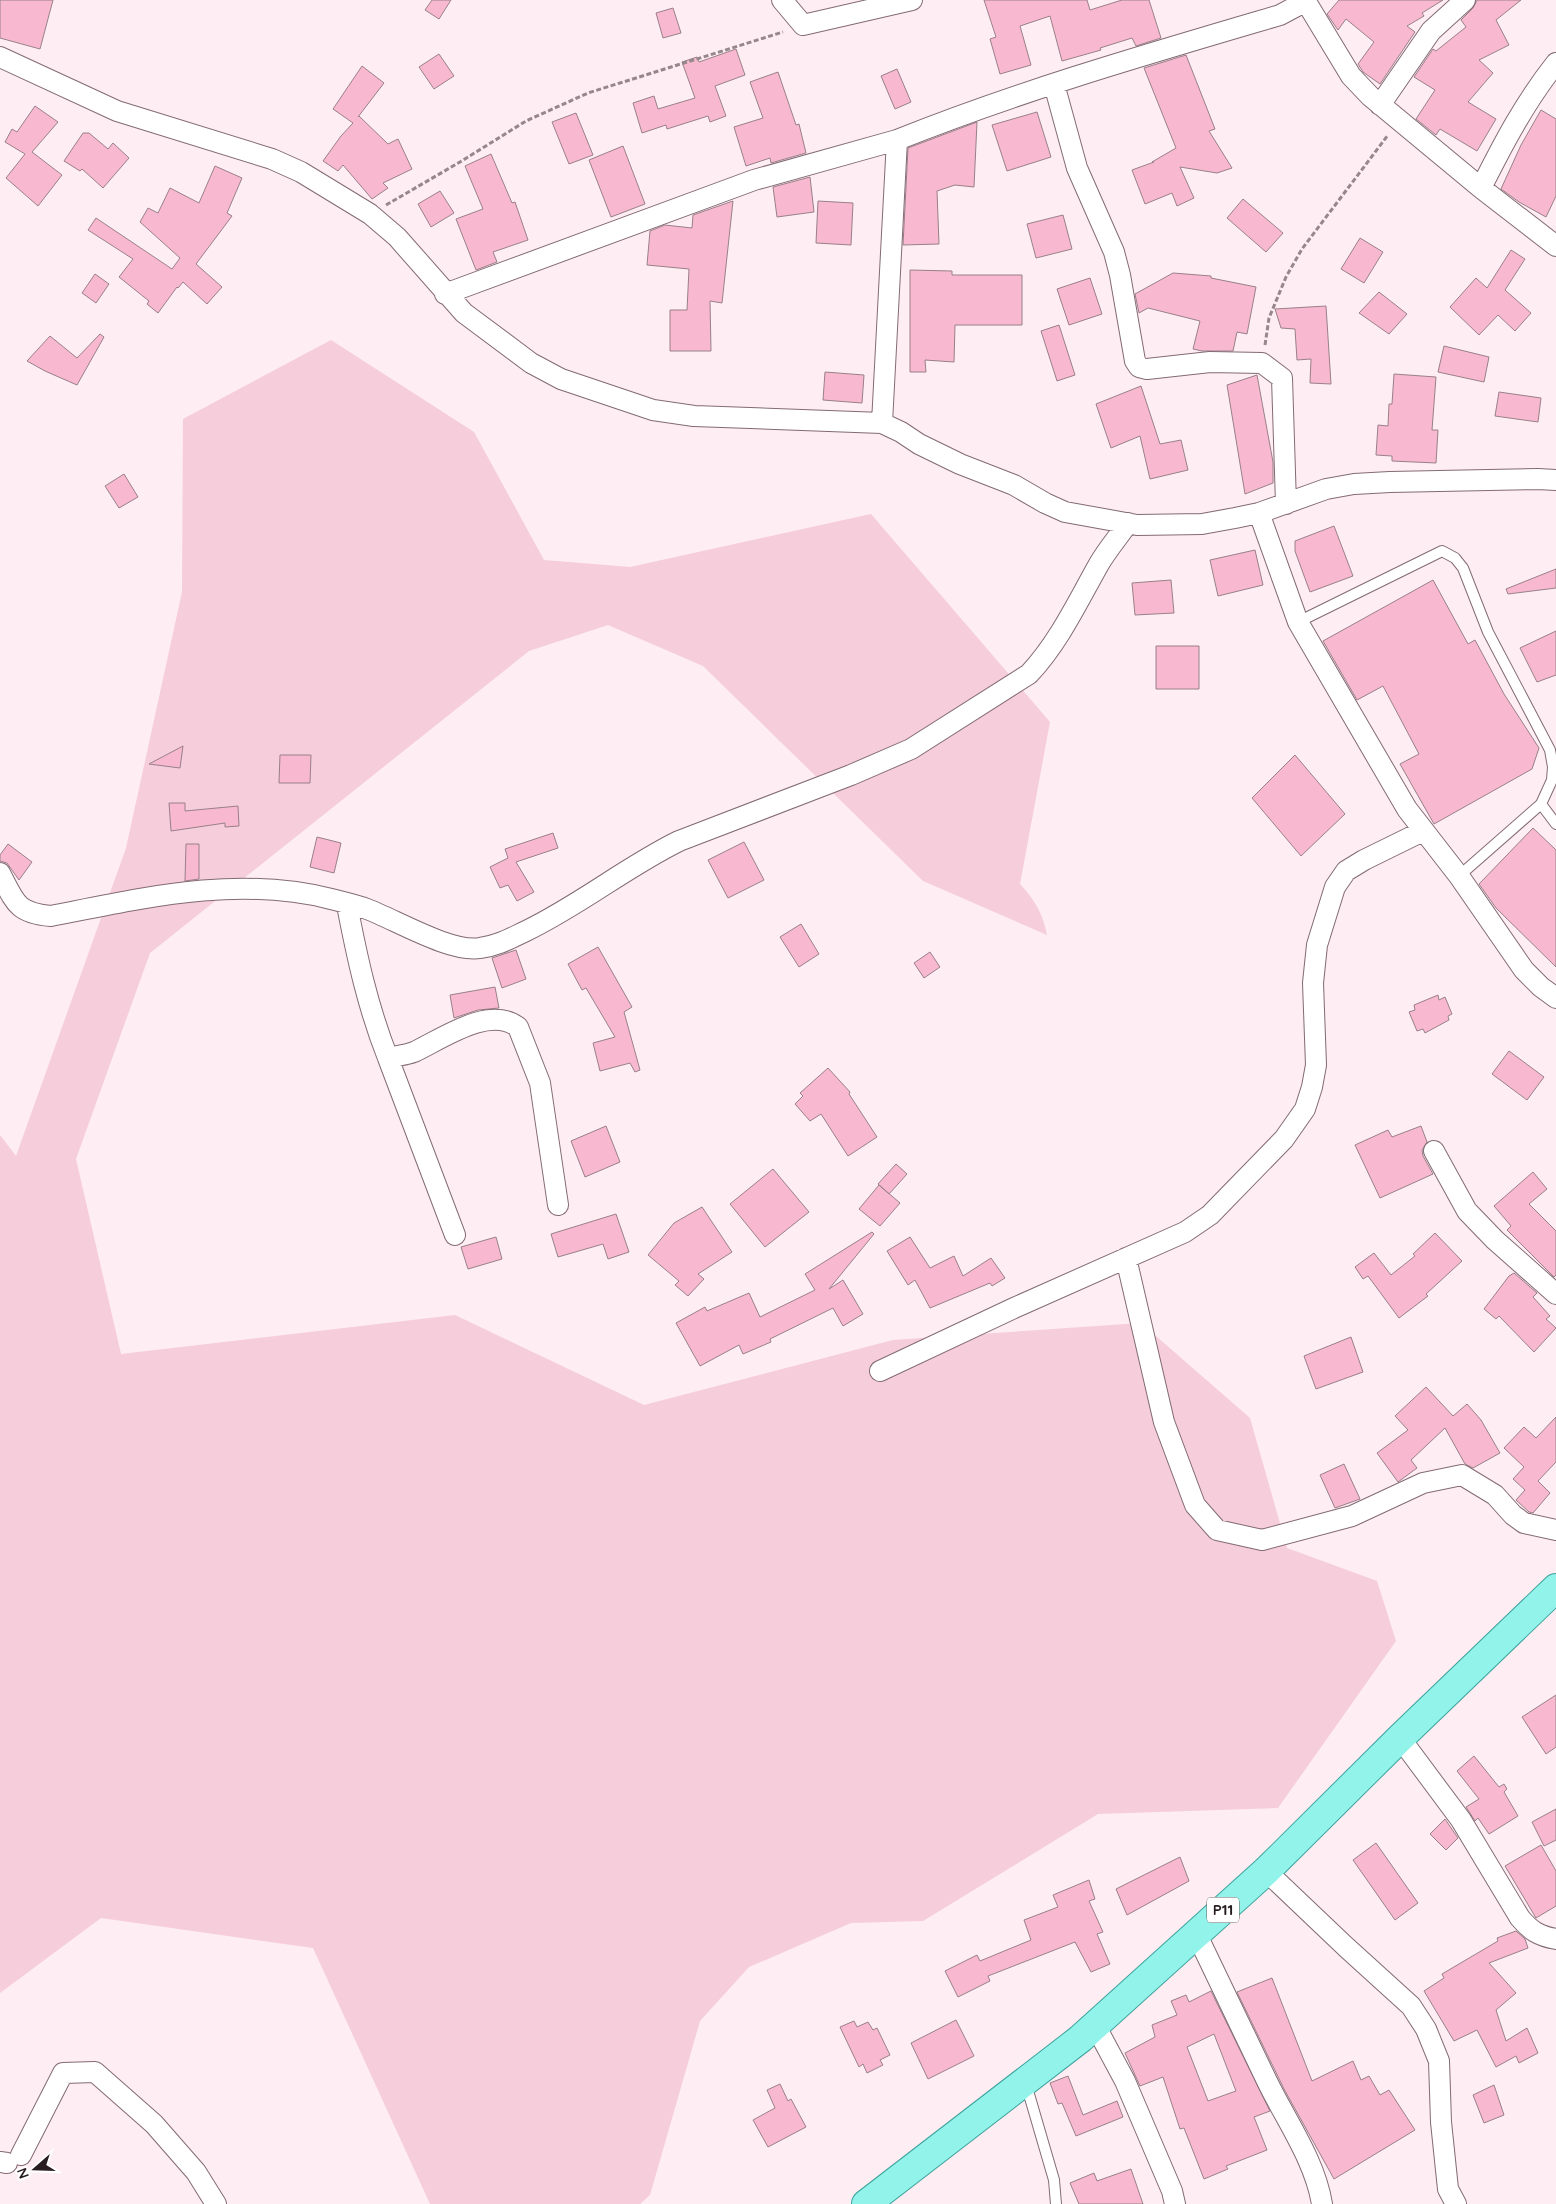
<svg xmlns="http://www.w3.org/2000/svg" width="1556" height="2204" viewBox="0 0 1556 2204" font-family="Quicksand,sans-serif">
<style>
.green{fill:#f5cddb}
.building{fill:#f8b9d0;stroke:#998088;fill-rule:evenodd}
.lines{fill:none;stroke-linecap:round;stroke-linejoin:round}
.lane-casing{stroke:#836b73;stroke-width:12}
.street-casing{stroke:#836b73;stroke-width:22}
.primary-casing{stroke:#3ea39c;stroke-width:30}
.path{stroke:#95878b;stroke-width:3;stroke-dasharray:5 2.5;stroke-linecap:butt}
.lane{stroke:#fff;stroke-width:10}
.street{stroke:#fff;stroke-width:20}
.primary{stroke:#92f3eb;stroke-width:28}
.labels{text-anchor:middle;stroke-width:4;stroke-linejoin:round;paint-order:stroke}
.shield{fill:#fff;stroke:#686163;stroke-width:1}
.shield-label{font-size:15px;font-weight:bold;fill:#271d20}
</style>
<rect width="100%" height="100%" fill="#feedf2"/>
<path class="green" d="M331 340 474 432 544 560 630 567 871 514 1050 722 1020 884C1035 900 1043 914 1047 935L923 881 703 666 608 625 529 651 150 953 76 1159 121 1354 455 1315 644 1405 893 1340 1141 1323 1250 1418 1287 1548 1377 1581 1396 1641 1278 1808 1098 1814 923 1921 851 1923 749 1967 700 2021 650 2195 640 2204H430L313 1948 101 1918 0 1993V1135L16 1156 126 848 182 592 183 419Z"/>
<path class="building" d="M0 0H53L40 49 0 38Z
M432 0H451L439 19 425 10Z
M984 0H1087L1090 10 1122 0H1149L1161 38 1136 46 1132 38 1100 48 1101 50 1062 61 1050 16 1020 26 1031 65 1000 74 990 39 996 37Z
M1339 0H1443L1422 13 1424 16 1407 26 1415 32 1380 84 1363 72 1358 64 1374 42 1346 19 1338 30 1327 14Z
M1477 0H1521L1496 20 1509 45 1479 60 1493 73 1468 102 1496 119 1477 151 1440 129 1436 135 1416 119 1435 90 1414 77 1433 49 1436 51 1466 27 1461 20 1473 8Z
M673 8 681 33 663 38 656 13Z
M736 49 745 75 715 86 726 116 710 122 708 116 667 129 666 125 642 133 633 103 654 96 658 109 695 98 682 62 697 57 699 62Z
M439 54 454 76 434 89 419 67Z
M1186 55 1215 129 1209 131 1232 168 1217 173 1180 167 1194 198 1177 206 1172 193 1145 204 1132 170 1154 162H1152L1176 148 1144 68Z
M362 66 384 83 358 117 359 116 388 144 398 139 412 169 383 183 388 188 372 199 343 165 338 171 323 161 341 136 353 123 333 109Z
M897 69 911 102 895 109 881 76Z
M778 72 796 125 799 124 806 153 771 163 770 158 746 166 734 127 763 118 750 82Z
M35 106 58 122 32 152 62 175 38 206 6 178 25 154 5 142 12 129 17 132Z
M1541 110 1556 119V196L1546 217 1519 202 1501 189 1521 145Z
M1037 112 1051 157 1007 171 992 125Z
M576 113 593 155 569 164 552 122Z
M977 122 974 187 955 185 937 191 939 244 903 245 908 148Z
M83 133H89L108 149 113 143 129 158 103 188 82 169 80 171 64 161Z
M623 146 645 204 611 217 589 160Z
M491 154 512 203 515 202 528 240 493 252 497 262 476 270 456 219 483 209 465 166Z
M215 166 242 178 227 213 232 216 196 264 222 287 207 304 183 282 178 288 177 287 158 313 147 304 149 301 119 277 133 259 88 230 96 218 172 269 180 258 140 222 148 208 158 213 170 188 199 203Z
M810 177 814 212 777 217 773 187Z
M440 191 454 213 431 227 418 204Z
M1243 199 1283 233 1266 252 1227 218Z
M733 201 722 303 710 301 711 351H670V310H687L689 269 647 265 650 231 665 225 692 228 693 215Z
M818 201 853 203 851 245 816 243Z
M1063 215 1072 249 1036 258 1027 224Z
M1360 238 1383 252 1364 283 1341 269Z
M1511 250 1525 259 1505 290 1531 313 1515 331 1498 315 1479 335 1450 307 1476 278 1487 288Z
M910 270 952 271V275H1022V325H955L954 362 925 360 926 372H910Z
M1173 273 1211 276V278L1256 287 1247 334 1237 332 1233 351H1202L1193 349 1200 321 1148 308 1139 313 1135 294Z
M95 274 109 284 96 303 82 293Z
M1090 278 1102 314 1069 325 1057 289Z
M1379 292 1407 314 1389 334 1359 313Z
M1326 306 1331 384 1310 383 1311 359 1297 360 1295 329 1281 328 1275 309Z
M1059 325 1075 375 1057 381 1041 331Z
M100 334 104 337 77 385 45 371 27 361 50 336 77 358Z
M1444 346 1489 357 1484 382 1438 372Z
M825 372 864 375 862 403 823 400Z
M1394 374 1436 377 1432 430H1438L1436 463 1392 461V456L1376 455 1378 425 1388 426 1389 404H1392Z
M1257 375 1273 462V483L1245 494 1227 385Z
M1141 386 1160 444 1181 440 1188 470 1150 479 1140 436 1111 448 1096 404Z
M1499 392 1541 398 1538 422 1495 416Z
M124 474 138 497 119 508 105 486Z
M1334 526 1353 576 1310 592 1295 551V541Z
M1255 550 1263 585 1218 596 1210 560Z
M1556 569V588L1508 594 1506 589Z
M1171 580 1174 613 1135 615 1132 583Z
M1433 580 1468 644 1475 640 1504 694 1539 748 1532 769 1434 824 1400 764 1419 754 1383 686 1357 700 1323 641Z
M1556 631V675L1537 682 1520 648Z
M1156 646H1199V689H1156Z
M183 746 180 768 149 764Z
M280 755H311L310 783H279Z
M1295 755 1345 814 1301 856 1252 798Z
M169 803H185V811L238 806 239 826 225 827V823L171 831Z
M1533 828 1556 850V967L1496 908 1479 884Z
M553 833 558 848 516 862 534 892 517 901 508 885 500 888 490 867 508 858 505 849Z
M317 837 341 843 334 873 310 867Z
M744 842 764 880 728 898 708 860Z
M8 844 32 862 19 880 7 863 0 861V855Z
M186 844H199V879L185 881Z
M801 924 819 954 799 967 780 937Z
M598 947 632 1007 624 1012 640 1070 635 1072 630 1063 600 1071 593 1043 615 1037 586 988 582 990 568 964Z
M516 950 526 979 502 988 492 958Z
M930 952 940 967 924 978 914 963Z
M495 987 499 1008 478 1010 454 1018 450 995Z
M1438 995 1439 1000 1445 997 1452 1014 1448 1016 1449 1020 1425 1033 1423 1029 1417 1031 1409 1012 1415 1010 1414 1005Z
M1509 1051 1544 1077 1527 1100 1492 1074Z
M828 1068 850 1092 849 1094 877 1137 848 1156 821 1114 810 1121 795 1104 803 1096 800 1093Z
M606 1126 620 1162 585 1177 571 1141Z
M1421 1126 1427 1142 1422 1150 1423 1156 1433 1174 1380 1198 1355 1145 1388 1130 1392 1137Z
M896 1164 907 1174 889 1194 878 1184Z
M773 1169 809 1212 765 1247 730 1204Z
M1533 1172 1547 1189 1529 1204 1556 1231V1275L1554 1277 1507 1230 1511 1226 1494 1206Z
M879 1185 900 1203 880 1226 859 1209Z
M702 1207 732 1252 698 1274 704 1279 688 1296 675 1285 679 1281 648 1255 674 1223Z
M616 1214 629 1252 608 1259 603 1244 558 1257 551 1234Z
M872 1232 874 1234 829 1289 843 1280 863 1314 843 1326 833 1308 770 1339 771 1342 743 1354 739 1345 700 1366 676 1323 705 1307 707 1311 749 1293 760 1317 815 1290 805 1274Z
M1435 1233 1462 1261 1426 1294 1428 1296 1399 1318 1368 1276 1363 1279 1355 1267 1374 1253 1391 1275 1415 1256 1413 1254Z
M496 1237 502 1259 468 1269 461 1247Z
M910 1237 930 1268 954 1256 963 1276 991 1258 1005 1278 992 1286 990 1283 930 1308 915 1280 908 1285 887 1251Z
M1514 1273 1537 1293 1533 1297 1550 1316 1546 1319 1556 1328 1534 1352 1499 1316 1496 1319 1484 1309 1509 1276Z
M1351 1337 1363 1372 1316 1389 1304 1356Z
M1426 1387 1453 1416 1467 1404 1481 1420 1500 1453 1473 1468 1465 1464 1445 1428 1411 1460 1417 1468 1398 1482 1377 1453 1408 1430 1395 1416Z
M1556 1417V1462L1538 1481 1550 1493 1533 1513 1529 1512 1516 1500 1525 1490 1513 1479 1524 1467 1504 1448 1524 1427 1536 1438Z
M1344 1464 1360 1499 1335 1508 1320 1475Z
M1556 1695V1747L1546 1754 1522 1717Z
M1474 1756 1499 1787 1504 1784 1507 1789 1504 1792 1518 1816 1489 1834 1478 1818 1475 1821 1466 1807 1479 1799 1457 1771Z
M1556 1809V1840L1544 1846 1532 1822Z
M1445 1819 1458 1838 1446 1850 1430 1834Z
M1376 1843 1418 1903 1395 1920 1353 1860Z
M1541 1845 1556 1871V1906L1536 1918 1505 1866Z
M1180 1857 1189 1881 1127 1915 1116 1889Z
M1089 1880 1095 1899 1089 1901 1103 1932 1097 1934 1110 1964 1091 1972 1075 1942 988 1976 990 1981 958 1997 945 1971 977 1955 980 1961 1031 1940 1024 1920 1058 1907 1053 1895Z
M1516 1931 1525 1939 1528 1948 1489 1963 1516 1993 1496 2010 1506 2041 1527 2028 1538 2053 1519 2063 1516 2056 1496 2067 1477 2030 1454 2041 1424 1991 1444 1978 1442 1974 1498 1941 1497 1938Z
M1272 1978 1312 2081 1353 2061 1361 2080 1369 2076 1380 2095 1389 2090 1415 2130 1334 2179 1284 2089 1237 1992Z
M1211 1991 1270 2111 1254 2117 1267 2150 1226 2166 1228 2169 1204 2179 1184 2128 1180 2129 1163 2077 1140 2086 1125 2053 1155 2037 1152 2025 1177 2015 1171 2001 1186 1995 1189 2002ZM1214 2034 1236 2091 1208 2101 1187 2047Z
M956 2020 974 2056 928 2079 911 2043Z
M854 2021 857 2027 868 2022 873 2030 877 2028 890 2055 880 2060 883 2065 867 2073 863 2064 859 2067 840 2027Z
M1068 2076 1083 2115 1117 2101 1123 2117 1076 2136 1062 2103 1058 2104 1050 2083Z
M780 2084 788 2101 791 2099 806 2127 768 2147 753 2120 775 2108 767 2090Z
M1494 2085 1504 2115 1484 2123 1473 2095Z
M1131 2169 1143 2204H1079L1070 2183 1094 2173 1097 2181Z"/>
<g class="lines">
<defs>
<path id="lane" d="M1298 622 1442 551 1455 558 1463 568 1488 632 1550 750 1553 767 1552 780 1541 804 1459 876
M1541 804 1556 824
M1026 2084 1054 2180 1056 2204"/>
<path id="street" d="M782 0 803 25 912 0
M1305 0 1351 76 1370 96 1481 188 1556 246
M0 57 117 111 272 159 301 172 370 214 397 237 464 313 531 363 561 379 653 410 694 416 882 423 897 140C1022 90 1151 53 1280 15L1295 7 1304 0
M1054 84 1077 168 1114 252 1120 275 1135 361 1139 367 1147 369 1210 362 1262 363 1282 378 1286 504
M1380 105 1431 31 1465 0
M1481 188C1503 144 1525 102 1556 63
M445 294 754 180 897 140
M882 423 901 432 919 444 960 464 1014 485 1045 503 1065 512 1137 525 1202 524 1235 518 1259 513 1326 489 1354 484 1390 482 1538 479 1556 480
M1259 513 1298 622 1407 809 1459 876 1524 970 1541 987 1556 998
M0 873C15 902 16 913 51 916 143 898 238 875 331 899 343 902 356 905 367 909 396 920 451 953 480 948 497 946 511 938 526 931 580 905 626 867 679 841L851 775 911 749 1029 674C1059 642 1078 601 1099 564 1107 550 1119 536 1128 523
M347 905C357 957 368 1008 388 1058 396 1056 406 1055 414 1052 442 1039 489 1005 518 1027L540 1083 558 1205
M388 1058 455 1235
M1434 1151 1467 1211 1495 1240 1556 1294
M1126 1258 1164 1422 1195 1505 1217 1530 1262 1540 1352 1516 1423 1483 1462 1475 1495 1495 1513 1515 1524 1523 1556 1530
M880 1371 1014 1308 1185 1232 1210 1215 1284 1139 1305 1109 1312 1087 1316 1065 1313 983 1317 945 1335 887 1346 871 1364 860 1423 831
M1400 1738 1461 1820 1520 1918C1531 1931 1539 1936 1556 1939
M1266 1871 1346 1947 1411 2006 1426 2029 1439 2061 1441 2122 1448 2189 1456 2204
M1196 1933C1220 1982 1242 2030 1266 2079 1285 2119 1315 2160 1322 2204
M1095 2025 1125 2081 1172 2191 1175 2204
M21 2155 63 2073 95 2072 154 2124 196 2172 216 2204
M0 2162 7 2163"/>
<path id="primary" d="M866 2204 1080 2039 1266 1871 1400 1738 1556 1588"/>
</defs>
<use href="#lane" class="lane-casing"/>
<use href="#street" class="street-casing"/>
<use href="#primary" class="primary-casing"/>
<path class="path" d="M386 205 460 162 526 121 588 93 783 32
M1265 345 1269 318 1286 277 1302 249 1388 135"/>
<use href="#lane" class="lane"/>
<use href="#street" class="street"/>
<use href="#primary" class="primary"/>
</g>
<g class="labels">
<rect class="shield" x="1207" y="1897.5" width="32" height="25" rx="4"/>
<g class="shield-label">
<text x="1223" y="1915">P11</text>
</g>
</g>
<g transform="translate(35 2169) rotate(250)" stroke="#ffffff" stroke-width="4" paint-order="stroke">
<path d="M0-4L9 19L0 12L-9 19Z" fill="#271d20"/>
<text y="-8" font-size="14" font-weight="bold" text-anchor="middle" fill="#271d20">N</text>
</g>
</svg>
